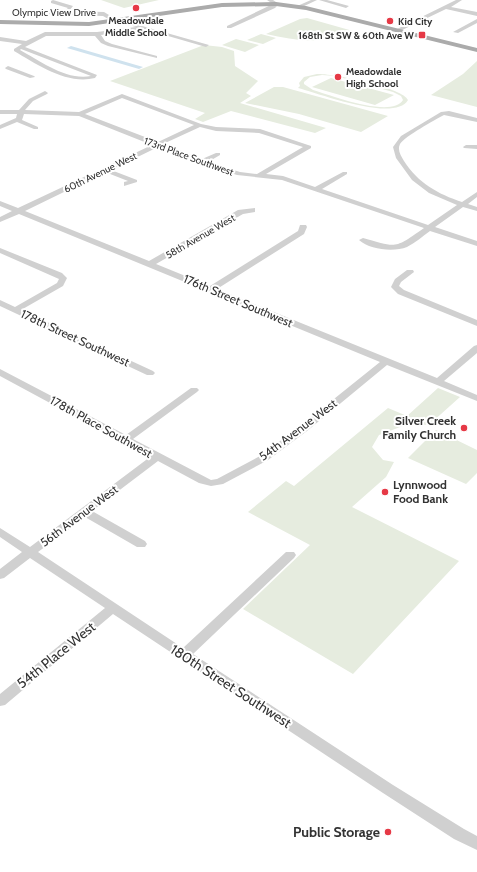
<svg xmlns="http://www.w3.org/2000/svg" width="477" height="872" viewBox="0 0 477 872" font-family="Cabin,sans-serif">
<style>
.green{fill:#e6ecdf;fill-rule:evenodd}
.water{fill:#cfe2ee}
.lines{fill:none;stroke-linecap:round;stroke-linejoin:round}
.minor{fill:#d0d0d0;fill-rule:evenodd}
.major{fill:#ababab;fill-rule:evenodd}
.poi-dot{fill:#e63946;stroke:#fff;stroke-width:1.5}
.labels{text-anchor:middle;stroke-width:4;stroke-linejoin:round;paint-order:stroke}
.far-street-label{font-size:10px;fill:#333;stroke:#fff}
.far-poi-label{font-size:10px;font-weight:bold;fill:#333;stroke:#fff;text-anchor:start}
.street-label{font-size:12px;fill:#333;stroke:#fff}
.poi-label{font-size:12px;font-weight:bold;fill:#333;stroke:#fff;text-anchor:end}
.near-street-label{font-size:14px;fill:#333;stroke:#fff}
.near-poi-label{font-size:14px;font-weight:bold;fill:#333;stroke:#fff;text-anchor:end}
</style>
<rect width="100%" height="100%" fill="#fff"/>
<path class="green" d="M101 0H159L124 8Z
M307 18 353 31C324 45 297 41 266 34L300 19Z
M261 34 276 38 263 44 247 40Z
M236 39 259 45 245 52 222 45Z
M204 45 222 47 234 51 235 66 258 81 246 93 251 96 240 103 326 128 315 133 231 111 203 122 195 119 205 113 110 81Z
M477 61V107L431 95 463 74Z
M317 74C332 73 404 88 408 100 395 123 318 93 298 88L300 86 299 83 304 77ZM322 75 336 76 393 92 401 96 403 100C392 119 330 95 313 90L304 84V82L310 77Z
M331 78 394 95 375 105 312 87Z
M274 87H283L388 116 361 132 299 114 245 103Z
M438 388 460 397 431 423 425 425 416 421 379 435 372 447 383 460 394 462 386 477 352 507 459 561 353 674 243 609 310 545 248 512 286 481 294 486 388 408 407 416Z
M436 430 477 450V473L466 484 408 458Z"/>
<path class="water" d="M71 46 143 67 139 69 67 48Z"/>
<g class="lines">
<path class="minor" d="M53 0 73 6 69 11 104 12 114 18 209 45 206 47 144 29 101 35 105 41 112 44 157 56V58L108 46 101 43 95 36H46L25 47 97 75 95 78C67 85 38 65 14 51V49L22 44 0 41V37L26 41 45 32H97L136 27 110 20 103 16 33 14 30 12 33 10 64 11 68 8 51 3V1ZM21 49 91 76C67 81 40 61 20 50Z
M267 0H273L279 4 275 8 231 28H227V26L273 4Z
M311 0H317L300 8 295 7Z
M319 0H327L349 6 346 8Z
M456 0H462L451 7 477 12V16L446 9 398 32 393 31Z
M477 19V23L458 33 453 32Z
M8 66 34 76 35 77 30 78 6 69 5 68Z
M45 91 48 93 47 94 33 101 25 110 79 112 122 94 201 124 216 127 260 129 311 146V148L266 174 283 176 315 187 343 172H347V174L322 189 428 225 457 205 429 193 412 180 396 158 393 147 401 136 441 112 449 111 477 118V122L444 115C435 120 405 136 400 144 397 150 401 156 404 161 418 183 438 194 462 202L477 192V197L468 204 477 207V211L463 207 435 227 477 241V246L430 231C423 236 415 243 407 247 394 252 370 250 359 240L363 238C397 247 393 250 424 228L282 180 237 175 200 163 158 147 111 170 137 180V182L124 186V182L128 181 105 172 25 211 149 261 238 210 255 208V212L243 214 156 264 210 286 298 231 300 225H306L307 227 304 234 217 289 437 378 474 346 477 345V353L444 381 477 395V401L387 365 307 431 268 460 223 484 211 486 199 483 158 461 92 511 145 541 147 544 145 547H137L85 517 38 552 183 648 286 552H294L296 555 294 558 193 654 393 785 464 829 477 836V850L454 839 383 793 113 614 5 705 0 706V694L105 608 30 558 4 578 0 579V569L22 552 0 537V528L30 547 150 457 0 376V369L126 435 191 388H197L199 390 197 392 133 439 211 480 217 479 260 456 299 427 380 362 19 214 0 222V217L12 211 0 206V201L18 208 152 145 79 116 24 114 22 120 38 127V129H34L17 122 0 129V125L16 118 17 114H0V110H19L29 99ZM122 98 194 125 158 142 85 114ZM200 127 216 131 259 133 303 147 257 174 240 172 208 162 220 155V153H216L202 159 163 144Z
M466 145H477V149L464 148 463 147Z
M0 248 62 273 67 278 63 286 21 310 153 371 155 373 153 375H147L0 306V300L15 307 57 283 59 279 0 253Z
M407 270H413L414 272 401 282 399 286 404 290 477 320V326L398 294 391 287 395 279Z"/>
<path class="major" d="M276 2 306 6 477 48V52L306 10 276 6 222 7 89 26 0 24V20L89 22 222 3Z"/>
</g>
<g class="poi-dot">
<circle cx="136" cy="8" r="4"/>
<circle cx="390" cy="21" r="4"/>
<rect x="418" y="31" width="8" height="8" rx="2"/>
<circle cx="338" cy="77" r="4"/>
<circle cx="464" cy="428" r="4"/>
<circle cx="385" cy="492" r="4"/>
<circle cx="388" cy="832" r="4"/>
</g>
<g class="labels">
<g class="far-street-label">
<text x="54" y="16">Olympic View Drive</text>
<text transform="translate(189 156) rotate(20)" y="4">173rd Place Southwest</text>
<text transform="translate(100 172) rotate(-26)" y="4">60th Avenue West</text>
<text transform="translate(200 236) rotate(-30)" y="4">58th Avenue West</text>
</g>
<g class="far-poi-label">
<text x="136" y="24" text-anchor="middle">Meadowdale<tspan x="136" dy="12">Middle School</tspan></text>
<text x="398" y="25">Kid City</text>
<text x="414" y="39" text-anchor="end">168th St SW &amp; 60th Ave W</text>
<text x="346" y="75">Meadowdale<tspan x="346" dy="12">High School</tspan></text>
</g>
<g class="street-label">
<text transform="translate(238 301) rotate(23)" y="4">176th Street Southwest</text>
<text transform="translate(75 338) rotate(25)" y="4">178th Street Southwest</text>
<text transform="translate(101 427) rotate(29)" y="4">178th Place Southwest</text>
<text transform="translate(298 430) rotate(-37)" y="4">54th Avenue West</text>
<text transform="translate(79 516) rotate(-37)" y="4">56th Avenue West</text>
</g>
<g class="poi-label">
<text x="456" y="425">Silver Creek<tspan x="456" dy="14">Family Church</tspan></text>
<text x="393" y="489" text-anchor="start">Lynnwood<tspan x="393" dy="14">Food Bank</tspan></text>
</g>
<g class="near-street-label">
<text transform="translate(56 655) rotate(-39)" y="5">54th Place West</text>
<text transform="translate(231 686) rotate(33)" y="5">180th Street Southwest</text>
</g>
<g class="near-poi-label">
<text x="380" y="837">Public Storage</text>
</g>
</g>
</svg>
